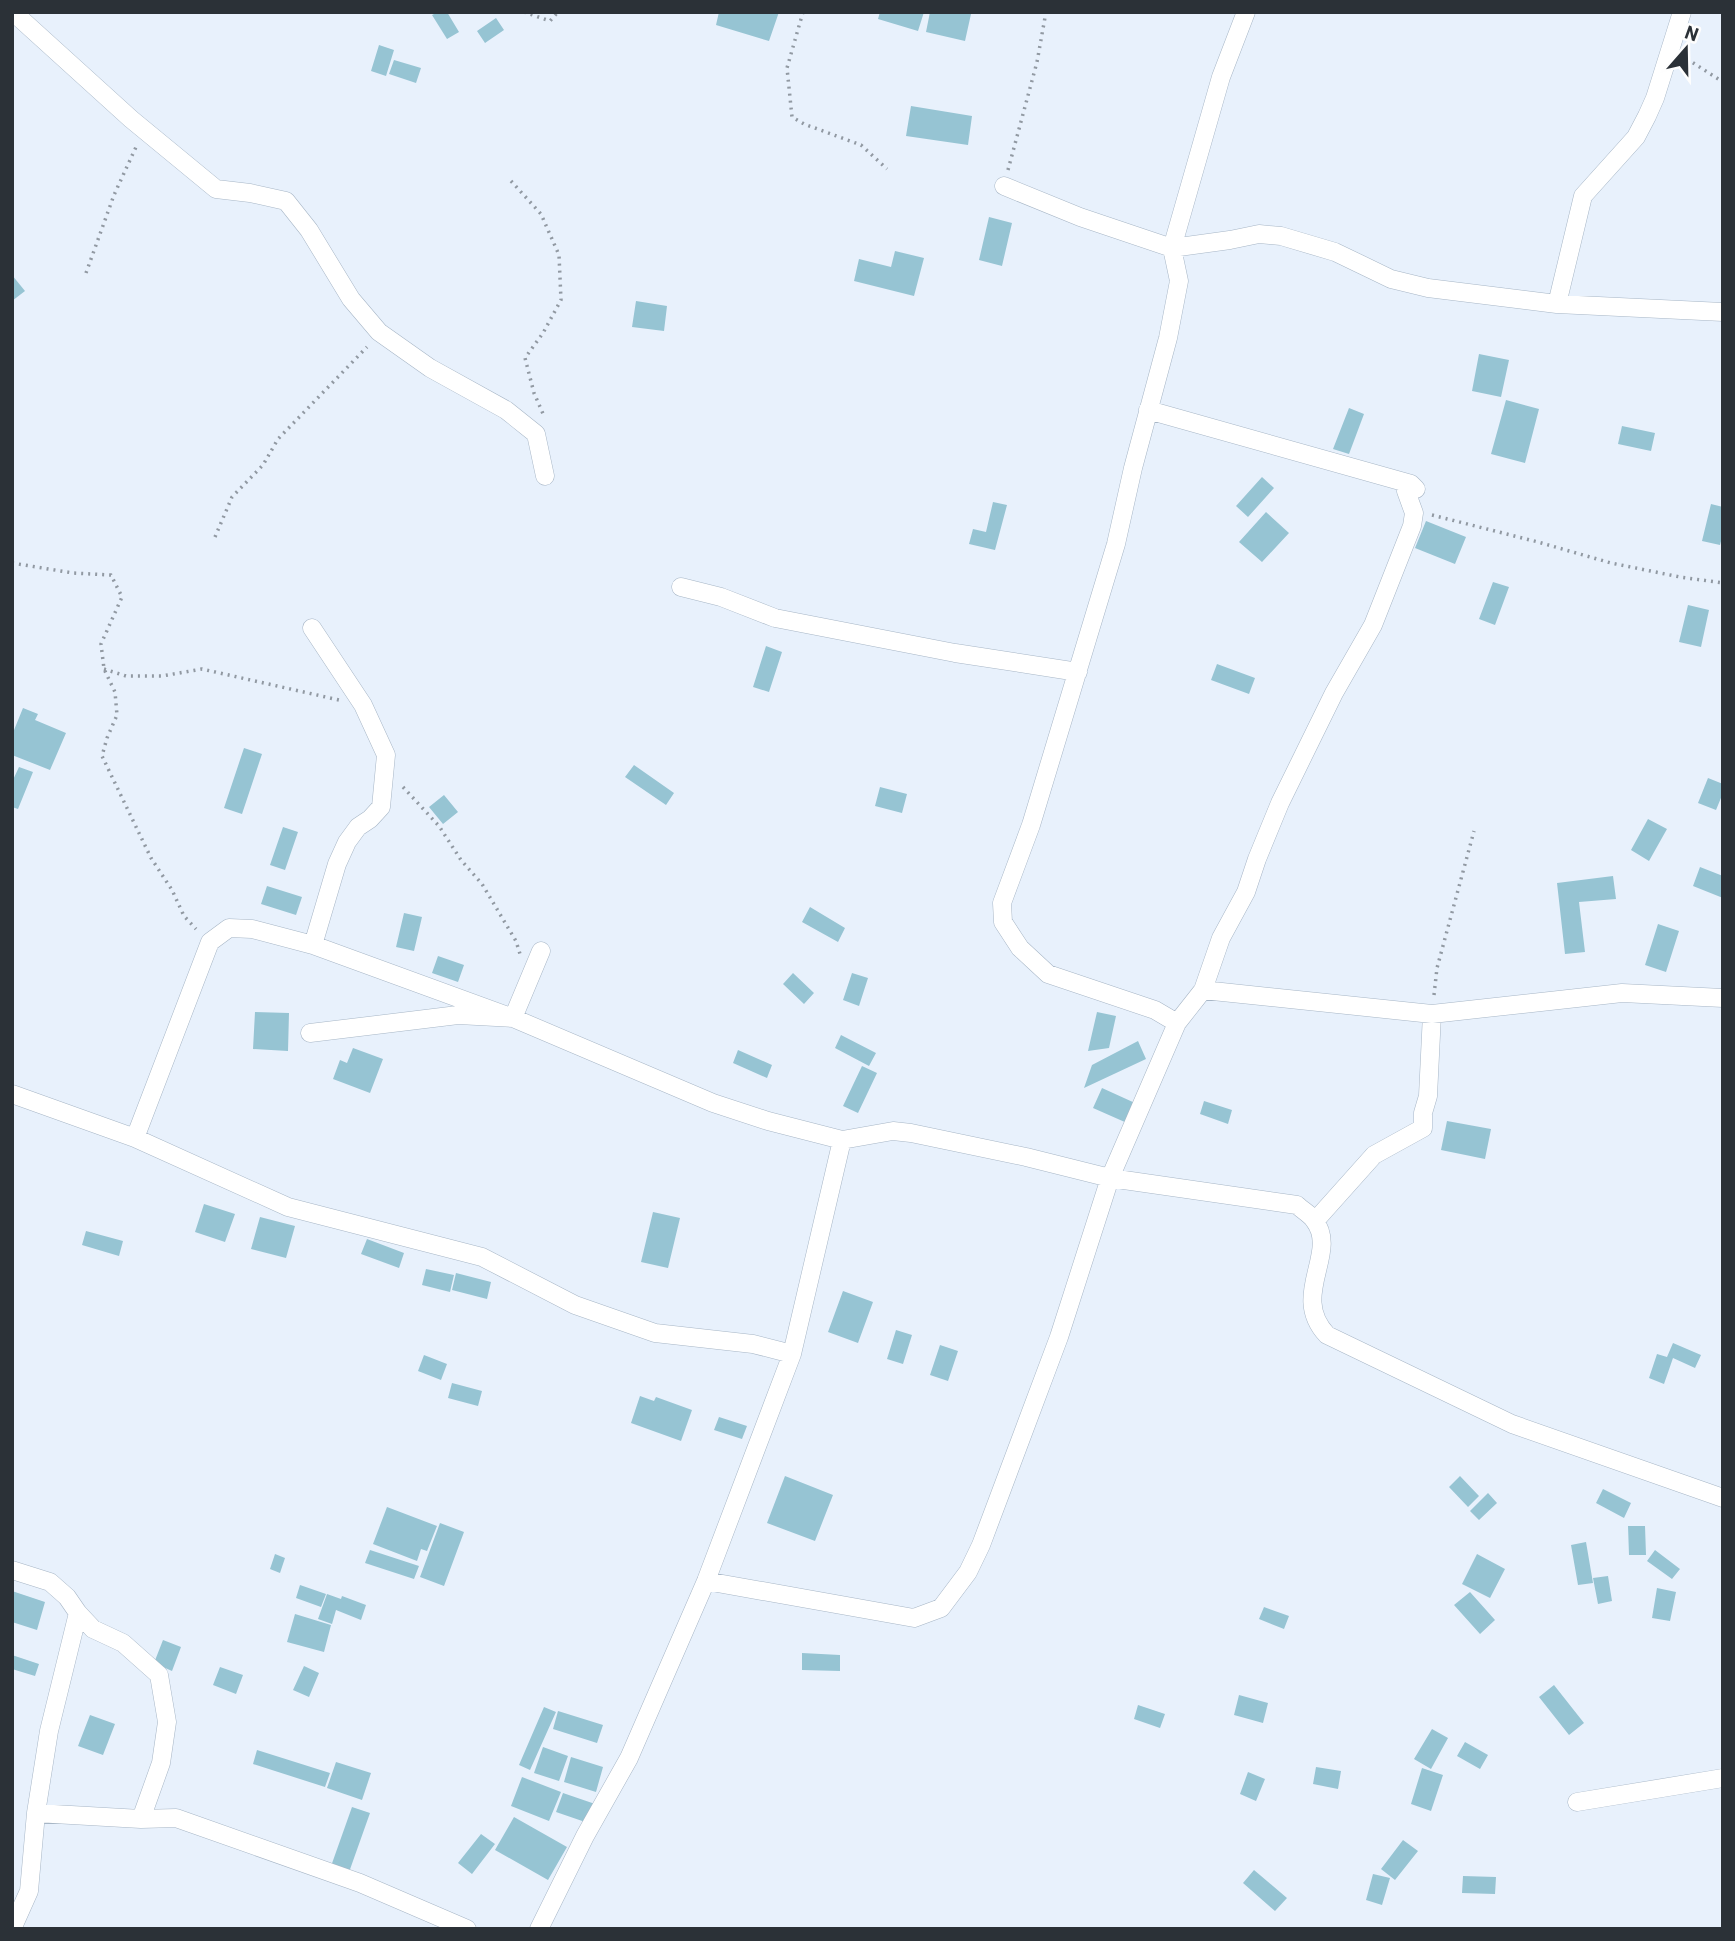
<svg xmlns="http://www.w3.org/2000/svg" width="1735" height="1941" viewBox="0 0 1735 1941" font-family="Barlow,sans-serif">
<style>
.building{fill:#96c4d3}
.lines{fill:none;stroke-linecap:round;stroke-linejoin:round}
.minor-casing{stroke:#a7b6c6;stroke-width:19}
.path{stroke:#9199a2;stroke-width:3.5;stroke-dasharray:2 5;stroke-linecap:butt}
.minor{stroke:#fff;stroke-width:18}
</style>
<rect width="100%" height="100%" fill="#e8f1fc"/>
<path class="building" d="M438 12H447L459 32 447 39 432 15Z
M719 12H779L769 41 716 25Z
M880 12H924L918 31 878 19Z
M930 12 971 14 965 41 926 32Z
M496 18 504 30 485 43 477 31Z
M379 45 394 50 386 76 371 71Z
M394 60 421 68 416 83 389 74Z
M911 106 972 116 968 145 906 136Z
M989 217 1012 223 1002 266 979 260Z
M895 251 924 258 914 296 854 281 859 259 891 267Z
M12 275 25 291 12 301Z
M636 301 667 306 664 331 632 327Z
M1479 354 1509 360 1501 397 1472 391Z
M1506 400 1539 409 1525 463 1491 454Z
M1349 408 1364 414 1349 454 1333 449Z
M1622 426 1655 433 1651 451 1618 444Z
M1262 477 1274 488 1248 517 1236 506Z
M993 502 1007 505 995 550 969 544 973 529 986 532Z
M1711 504 1723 507V533L1720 545 1702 541Z
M1266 512 1289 533 1262 562 1239 542Z
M1426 521 1466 537 1455 564 1415 548Z
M1493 582 1509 587 1495 625 1479 619Z
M1688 605 1709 610 1701 647 1679 642Z
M766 646 782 652 769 692 753 687Z
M1217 664 1255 678 1249 694 1211 680Z
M23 708 38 714 35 720 66 733 50 770 12 755V735Z
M244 748 262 754 242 814 224 808Z
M634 765 674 793 666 805 625 777Z
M19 767 33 772 18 809 12 807V782Z
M1708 778 1723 784V793L1716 810 1698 803Z
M880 787 907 794 902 813 875 806Z
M444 795 458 812 443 824 429 807Z
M1648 819 1667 829 1649 861 1631 850Z
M283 827 298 832 285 870 270 865Z
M1700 867 1723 876V898L1693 886Z
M1613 876 1616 899 1579 902 1585 952 1565 954 1557 883Z
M267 886 302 897 296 915 261 904Z
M810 907 845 928 838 942 802 922Z
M404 913 422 917 414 951 396 947Z
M1658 924 1679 931 1666 972 1645 965Z
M438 956 464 965 458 982 432 973Z
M793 973 814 993 804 1004 783 984Z
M852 973 868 978 859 1006 843 1000Z
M255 1012 289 1013 288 1051 253 1049Z
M1097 1012 1116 1016 1109 1048 1088 1051Z
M841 1035 876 1053 869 1066 835 1048Z
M1138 1041 1146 1059 1084 1088 1092 1065Z
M353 1048 383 1059 370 1093 333 1079 340 1060 347 1063Z
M738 1050 772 1065 767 1078 733 1063Z
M862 1066 877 1073 858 1113 843 1106Z
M1102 1088 1135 1103 1127 1123 1093 1108Z
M1204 1101 1232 1110 1228 1124 1200 1114Z
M1447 1121 1491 1129 1485 1159 1441 1150Z
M204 1204 235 1214 225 1242 195 1232Z
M653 1212 680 1218 668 1268 641 1262Z
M260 1217 295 1226 286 1258 251 1249Z
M86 1231 123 1241 119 1256 82 1245Z
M367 1239 404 1253 399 1268 361 1254Z
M426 1269 454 1275 450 1292 422 1285Z
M456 1273 491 1282 487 1299 452 1290Z
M843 1291 873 1302 858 1343 828 1332Z
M896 1330 912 1335 903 1364 887 1359Z
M1673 1343 1701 1355 1695 1368 1673 1358 1664 1384 1649 1378 1657 1354 1667 1357Z
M940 1345 958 1351 948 1381 930 1375Z
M424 1355 447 1364 441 1380 418 1371Z
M452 1383 482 1391 478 1406 448 1398Z
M640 1396 654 1401 656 1397 692 1410 681 1441 631 1423Z
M719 1417 747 1426 742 1439 714 1430Z
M785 1476 833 1495 815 1541 767 1523Z
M1460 1476 1479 1496 1468 1507 1449 1487Z
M1603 1489 1631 1503 1624 1518 1596 1503Z
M1488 1493 1497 1503 1479 1520 1470 1511Z
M387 1507 437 1526 427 1551 421 1549 417 1561 373 1544Z
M440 1523 464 1532 444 1586 420 1577Z
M1628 1526H1645L1646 1555H1629Z
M1586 1542 1593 1583 1578 1585 1571 1545Z
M370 1550 419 1566 414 1579 365 1563Z
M1655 1550 1680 1569 1672 1579 1647 1561Z
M275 1554 285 1558 280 1573 270 1569Z
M1477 1554 1505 1569 1490 1598 1462 1584Z
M1608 1576 1612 1601 1598 1604 1593 1578Z
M300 1585 326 1594 321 1607 296 1598Z
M1657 1588 1676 1592 1670 1621 1652 1618Z
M12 1591 45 1602 37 1630 12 1622Z
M1470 1592 1495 1620 1480 1634 1454 1605Z
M327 1594 341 1599 342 1596 366 1605 361 1620 336 1610 332 1624 318 1619Z
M1264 1607 1289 1616 1284 1629 1259 1619Z
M295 1614 331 1625 324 1652 287 1642Z
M163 1640 181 1647 172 1671 154 1663Z
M802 1653 840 1655V1671L802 1670Z
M12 1655 39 1664 35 1676 12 1669Z
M304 1666 319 1673 309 1697 293 1690Z
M220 1667 243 1675 236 1694 213 1685Z
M1554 1685 1584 1723 1569 1735 1539 1697Z
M1239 1695 1268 1703 1263 1723 1234 1715Z
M1138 1705 1165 1714 1160 1728 1134 1719Z
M544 1707 556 1712 530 1770 519 1765Z
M558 1711 603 1725 597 1743 553 1729Z
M90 1715 115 1724 103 1755 78 1746Z
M1432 1729 1448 1738 1431 1769 1414 1759Z
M1465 1742 1488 1755 1480 1769 1457 1756Z
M543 1747 568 1756 559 1781 534 1773Z
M257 1750 330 1773 325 1787 253 1764Z
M571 1757 603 1767 596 1792 564 1782Z
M336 1762 371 1773 362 1800 327 1788Z
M1316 1767 1341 1771 1338 1789 1313 1784Z
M1422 1768 1443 1775 1431 1811 1411 1804Z
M1248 1772 1265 1779 1256 1801 1240 1794Z
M522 1777 561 1792 549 1821 511 1806Z
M563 1793 598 1805 591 1824 556 1812Z
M352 1807 370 1813 348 1875 330 1869Z
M514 1817 567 1847 548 1880 495 1850Z
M481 1834 495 1844 472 1874 458 1863Z
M1403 1840 1418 1851 1395 1880 1381 1869Z
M1254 1870 1287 1898 1275 1911 1243 1883Z
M1373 1874 1390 1878 1382 1905 1366 1900Z
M1463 1876 1496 1877 1495 1894 1462 1893Z"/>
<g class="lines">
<defs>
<path id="minor" d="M13 12 131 119 216 189 250 193 286 201 309 230 351 299 379 332 430 368 506 410 536 434 545 476
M1246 12 1221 77 1172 248 1179 281 1168 338 1133 468 1116 544 1031 825 1002 903 1003 922 1020 948 1048 974 1155 1010 1177 1023 1203 990 1432 1014 1622 993 1723 998
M1004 186 1080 217 1172 248 1230 240 1259 234 1281 236 1335 252 1391 279 1428 288 1557 304 1723 312
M1557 304 1583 196 1636 137 1647 116 1655 98 1682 12
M1148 410 1411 484 1416 489 1406 491 1414 513 1412 526 1373 625 1334 693 1280 803 1257 859 1246 892 1221 938 1203 990
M681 587 721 597 775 618 955 653 1078 672
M312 628 363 705 386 755 381 807 370 819 358 827 347 842 337 864 313 945
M310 1033 458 1015 513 1018 541 951
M12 1094 135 1138 288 1207 482 1257 575 1305 655 1333 753 1344 792 1354
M135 1138 210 942 229 928 252 929 313 945 513 1018 713 1103 768 1121 842 1140 893 1131 911 1133 1026 1157 1110 1178 1297 1205C1302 1210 1310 1214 1314 1220 1340 1253 1289 1295 1327 1335L1512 1424 1723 1498
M1315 1221 1374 1155 1423 1128V1113L1428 1096 1432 1014
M12 1570 50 1582 67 1597 78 1613 93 1629 123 1643 159 1675 167 1722 161 1763 141 1819
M706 1581 914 1618 941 1608 968 1572 981 1545 1059 1337 1110 1178 1177 1023
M1577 1802 1723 1778
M36 1813 141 1819 176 1818 360 1883 467 1929
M12 1929 29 1891 36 1813 49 1731 78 1613
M539 1929 585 1836 629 1758 706 1581 792 1354 842 1140"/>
</defs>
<use href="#minor" class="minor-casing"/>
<path class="path" d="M524 12 550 21 558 12
M803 12 787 68 792 117 804 124 861 145 887 169
M1687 59 1723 82
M1008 170 1037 62 1046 12
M511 181 541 214 559 255 561 300 543 333 525 358 534 393 544 416
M86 273 114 195 136 147
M1432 515 1538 542 1611 563 1680 577 1723 583
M215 537 232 497 263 465 278 439 367 347
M12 563 73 573 111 575 122 597 101 644 104 669 115 692 117 715 107 738 102 756 151 858 172 890 184 916 196 929
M104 669 126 676H162L202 669 339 700
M403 787 439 826 461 860 482 884 516 941 520 954
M1434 995 1437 968 1474 831"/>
<use href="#minor" class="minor"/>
</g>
<rect width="1735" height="1941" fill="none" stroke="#2b3137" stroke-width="28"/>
<g transform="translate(1686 49) rotate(20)" stroke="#fefefe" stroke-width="5" paint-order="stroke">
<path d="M0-5L12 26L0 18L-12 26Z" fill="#2b3137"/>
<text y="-10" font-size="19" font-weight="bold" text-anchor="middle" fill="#2b3137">N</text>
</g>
</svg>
